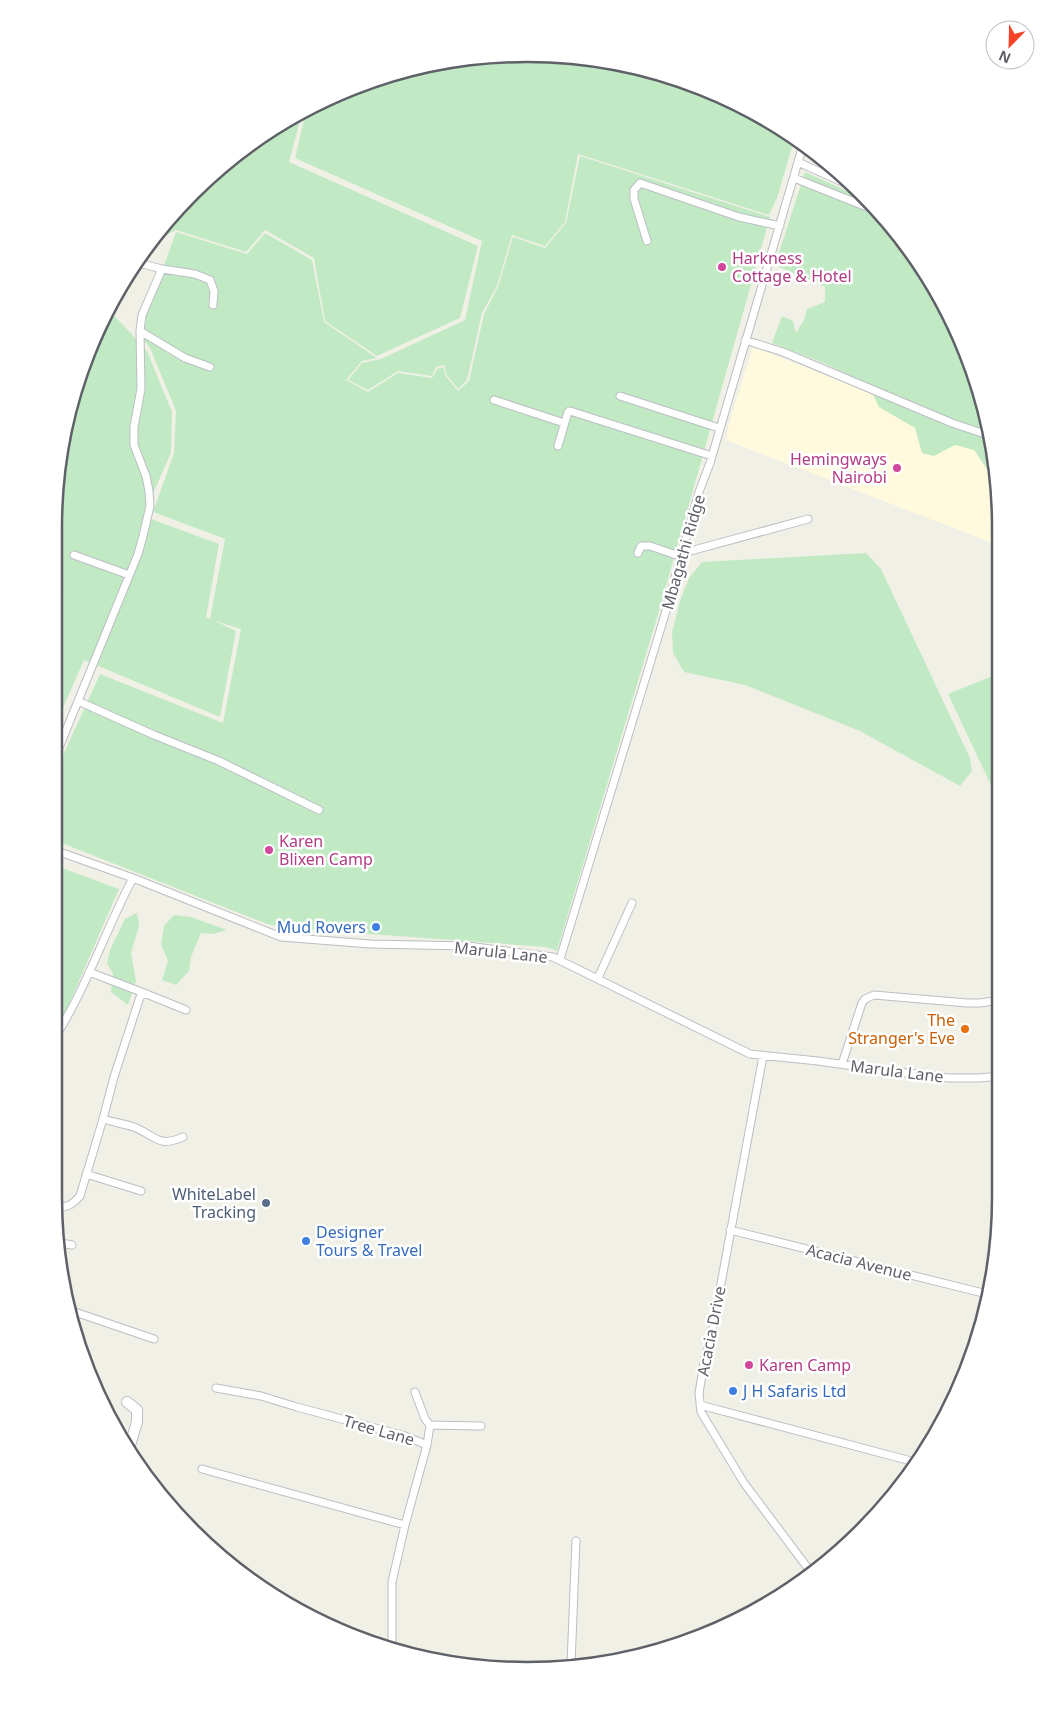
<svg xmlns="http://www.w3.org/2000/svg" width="1055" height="1725" viewBox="0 0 1055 1725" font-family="'Noto Sans',sans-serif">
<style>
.commercial{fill:#fff9de}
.green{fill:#c1eac4}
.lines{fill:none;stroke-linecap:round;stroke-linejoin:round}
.street-casing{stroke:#bbbec3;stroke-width:9}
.secondary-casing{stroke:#bcbec5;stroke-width:12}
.street{stroke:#fff;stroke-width:7}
.secondary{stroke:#fff;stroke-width:10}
.hotel-dot{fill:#d1479c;stroke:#fff;stroke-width:2}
.shop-dot{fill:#3f7fe0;stroke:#fff;stroke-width:2}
.food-dot{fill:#e8710a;stroke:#fff;stroke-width:2}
.service-dot{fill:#5c6f8a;stroke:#fff;stroke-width:2}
.labels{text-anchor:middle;stroke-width:5;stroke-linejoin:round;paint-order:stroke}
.hotel-label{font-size:16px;fill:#b23c85;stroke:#fff;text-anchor:start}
.street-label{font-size:16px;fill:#5e6168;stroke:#fff}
.shop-label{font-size:16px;fill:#366cbe;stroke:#fff;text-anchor:start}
.food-label{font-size:16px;fill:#c56008;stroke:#fff;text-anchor:end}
.service-label{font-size:16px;fill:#4e5e75;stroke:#fff;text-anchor:end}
.rim{fill:none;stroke:#5e6168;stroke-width:2.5}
</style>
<rect width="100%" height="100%" fill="#f1f0e6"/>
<path class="commercial" d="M753 347 989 438 1000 496V546L726 440 729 424Z"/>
<path class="green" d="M528 54 620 63 709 90 791 134 795 137 777 198 769 215 578 154 565 222 545 246 512 235 497 286 482 313 467 380 458 389 446 374 445 365 436 367 432 376 398 371 368 390 348 380 362 363 381 359 465 320 482 241 295 158 306 111 346 90 435 63Z
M302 113 289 162 478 246 460 318 377 356 325 321 314 258 265 230 246 252 176 230 151 243 193 192 265 133Z
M580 156 770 217 659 611 557 951 546 947 288 928 267 924 54 840V775L100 674 223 723 241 629 215 621 236 631 220 717 84 660 54 728 55 496 79 375 110 311 147 351 172 412 171 453 143 516 219 544 206 617 210 619 225 539 153 512 174 453 176 411 150 348 143 339 146 316 176 232 247 254 265 233 312 260 324 322 377 358 362 361 346 380 368 392 398 373 432 378 437 369 444 367 445 375 458 391 469 381 484 314 498 287 513 237 545 248 566 223Z
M805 172 858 196 861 195 883 215 938 291 976 375 996 475H991L974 450 955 445 934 456 922 453 915 428 879 407 868 384 824 363 772 343 782 316 793 321 796 333 804 320 807 309 825 302V287L775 265Z
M866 553 881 569 970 758 972 771 960 786 860 731 745 685 684 672 673 653 672 632 680 601 689 578 702 562Z
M1000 673V799L997 798 948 694Z
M54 865 119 889 63 1018 54 1033Z
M137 913 139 926 131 953 136 981 128 1005 111 992 113 974 107 963 110 950 125 919Z
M174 915 191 917 227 930 213 934 201 933 191 957 189 971 176 985 162 980 168 961 161 944 164 926Z"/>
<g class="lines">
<defs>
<path id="street" d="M798 162 851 186
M794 178 882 213
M647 241 634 199V190L640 183 739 217 780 226
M162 269 195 274 210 280 214 291 213 305
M140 331 185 358 210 367
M745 340 783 352 952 423 988 435
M620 396 719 428
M494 400 564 423
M558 446 568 412 570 411 712 456
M638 553 641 546H650L682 557
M683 553 808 519
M74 555 129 575
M78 701 154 735 219 761 319 810
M54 760 138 554 143 536 150 506 149 491 146 476 134 445V427L141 389 140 331 142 315 162 269 135 262
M54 850 133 878 281 937 370 944 468 946 553 957 750 1054 818 1061 889 1071 949 1078H979L1000 1076
M560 959 663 621 699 492 710 463 803 145
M89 972 144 993
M598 978 632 903
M54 1039C86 989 105 931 133 878
M763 1056 713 1327 704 1363 699 1393 701 1412 744 1483 813 1575
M842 1064 862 1003 865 999 874 995 967 1003H980L1000 1000
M103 1119 114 1077 140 997 144 993 186 1010
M86 1174 141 1191
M55 1207C67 1208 72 1205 80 1196L103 1119C113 1122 124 1124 134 1127 156 1136 158 1148 183 1137
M730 1230 987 1294
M61 1243 72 1245
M72 1311 154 1339
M216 1388 261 1396 297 1407 405 1436 427 1445 405 1525 392 1582V1649
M415 1392 425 1419 430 1425 427 1445
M700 1405 911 1461
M430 1425 481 1426
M202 1469 405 1525
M571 1664 576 1541"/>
<path id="secondary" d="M127 1402 137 1410V1422L130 1445"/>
</defs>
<use href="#street" class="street-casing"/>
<use href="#secondary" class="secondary-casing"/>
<use href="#street" class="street"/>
<use href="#secondary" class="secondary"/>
</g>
<g class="hotel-dot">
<circle cx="722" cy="267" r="5"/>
<circle cx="897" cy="468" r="5"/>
<circle cx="269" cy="850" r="5"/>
<circle cx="749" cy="1365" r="5"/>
</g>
<g class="shop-dot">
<circle cx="376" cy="927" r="5"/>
<circle cx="306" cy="1241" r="5"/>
<circle cx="733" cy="1391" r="5"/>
</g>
<circle class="food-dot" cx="965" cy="1029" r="5"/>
<circle class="service-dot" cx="266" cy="1203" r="5"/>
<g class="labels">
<g class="hotel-label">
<text x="732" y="264">Harkness<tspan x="732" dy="18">Cottage &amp; Hotel</tspan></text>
<text x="887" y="465" text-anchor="end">Hemingways<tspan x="887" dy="18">Nairobi</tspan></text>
<text x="279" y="847">Karen<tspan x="279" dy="18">Blixen Camp</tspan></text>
<text x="759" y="1371">Karen Camp</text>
</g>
<g class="street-label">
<text transform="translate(683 552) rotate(-74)" y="6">Mbagathi Ridge</text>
<text transform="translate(501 952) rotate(6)" y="6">Marula Lane</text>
<text transform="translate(897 1071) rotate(7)" y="6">Marula Lane</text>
<text transform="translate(859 1262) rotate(14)" y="6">Acacia Avenue</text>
<text transform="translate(711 1331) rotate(-79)" y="6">Acacia Drive</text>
<text transform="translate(379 1430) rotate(16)" y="6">Tree Lane</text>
</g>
<g class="shop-label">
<text x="366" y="933" text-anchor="end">Mud Rovers</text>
<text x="316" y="1238">Designer<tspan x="316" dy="18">Tours &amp; Travel</tspan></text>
<text x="743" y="1397">J H Safaris Ltd</text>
</g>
<g class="food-label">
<text x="955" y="1026">The<tspan x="955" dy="18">Stranger's Eve</tspan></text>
</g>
<g class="service-label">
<text x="256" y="1200">WhiteLabel<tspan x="256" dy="18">Tracking</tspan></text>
</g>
</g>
<path d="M0 0H1055V1725H0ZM527 62H527A465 465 0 0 1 992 527V1197A465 465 0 0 1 527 1662H527A465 465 0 0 1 62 1197V527A465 465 0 0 1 527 62Z" fill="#fff" fill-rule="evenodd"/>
<path class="rim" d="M527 62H527A465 465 0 0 1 992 527V1197A465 465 0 0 1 527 1662H527A465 465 0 0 1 62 1197V527A465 465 0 0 1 527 62Z"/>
<g transform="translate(1010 45) rotate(203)"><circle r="24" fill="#ffffff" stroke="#bfc0c3"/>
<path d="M0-4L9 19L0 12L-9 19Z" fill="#f84426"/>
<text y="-8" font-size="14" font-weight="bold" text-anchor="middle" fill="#5e6168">N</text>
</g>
</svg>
